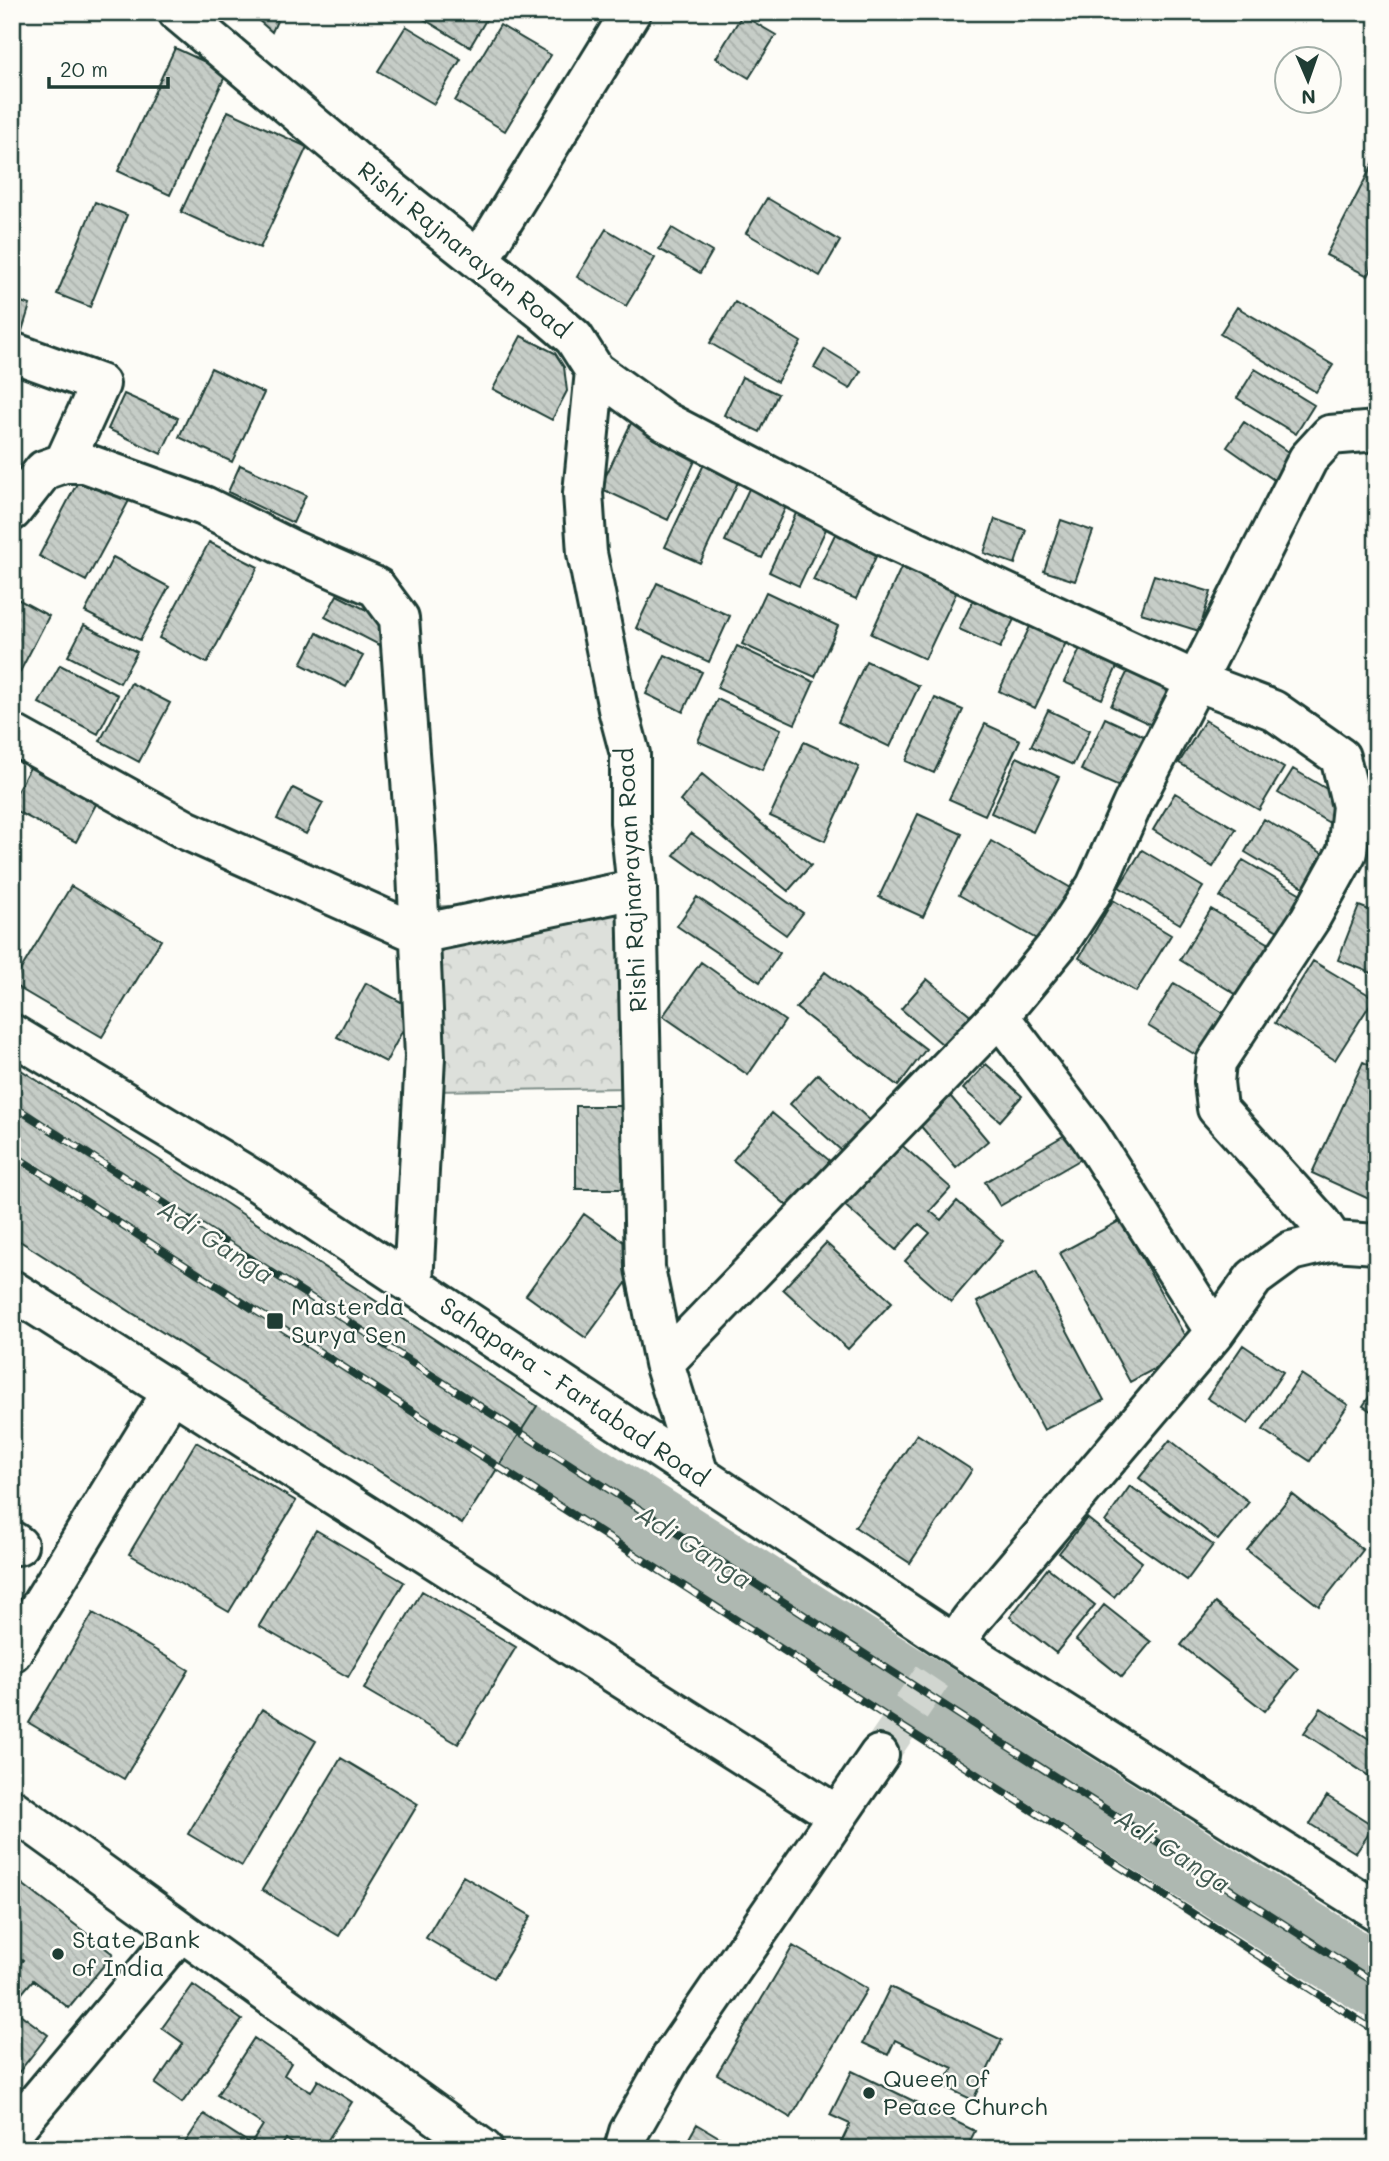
<svg xmlns="http://www.w3.org/2000/svg" width="1389" height="2161" viewBox="0 0 1389 2161" font-family="Mali,sans-serif">
<style>
.forest{fill:url(#forest-crowns);stroke:#7e8e88;stroke-width:2}
.lines{fill:none;stroke-linecap:round;stroke-linejoin:round}
.river{stroke:#aeb8b1;stroke-width:72}
.building{fill:url(#building-back-hatch);stroke:#1f3d34;stroke-width:2}
.minor-tunnel{stroke:#d1d6d0;stroke-width:38;stroke-dasharray:38 19;stroke-linecap:butt}
.minor-casing{stroke:#1f3d34;stroke-width:44}
.major-casing{stroke:#1f3d34;stroke-width:44}
.minor{stroke:#fdfcf7;stroke-width:38}
.major{stroke:#fdfcf7;stroke-width:38}
.rail-casing{stroke:#1f3d34;stroke-width:8}
.rail{stroke:#fdfcf7;stroke-width:5;stroke-dasharray:16;stroke-linecap:butt}
.poi-dot{fill:#1f3d34;stroke:#fdfcf7;stroke-width:2.5}
.labels{text-anchor:middle;stroke-width:5;stroke-linejoin:round;paint-order:stroke}
.street-label{font-size:24px;fill:#1f3d34;stroke:#fdfcf7}
.poi-label{font-size:24px;fill:#1f3d34;stroke:#fdfcf7;text-anchor:start}
.water-label{font-size:26px;font-style:italic;fill:#435c53;stroke:#fdfcf7}
</style>
<defs>
<pattern id="forest-crowns" width="20" height="18" patternUnits="userSpaceOnUse" patternTransform="scale(1.75)"><rect width="20" height="18" fill="#dde0db"/><path d="M2 6a3 3 0 1 1 6 0M12 15a3 3 0 1 1 6 0" fill="none" stroke="#bdc1bd"/></pattern>
<pattern id="building-back-hatch" width="6" height="6" patternUnits="userSpaceOnUse" patternTransform="scale(1.75)"><rect width="6" height="6" fill="#c6cdc7"/><path d="M-1 5l2 2M0 0l6 6M5-1l2 2" fill="none" stroke="#aab1ac"/></pattern>
</defs>
<rect width="100%" height="100%" fill="#fdfcf7"/>
<filter id="ink" filterUnits="userSpaceOnUse"><feTurbulence type="fractalNoise" baseFrequency=".0143" numOctaves="2"/><feDisplacementMap in="SourceGraphic" scale="14" xChannelSelector="R" yChannelSelector="G"/><feConvolveMatrix kernelMatrix="1 2 1 2 8 2 1 2 1" color-interpolation-filters="sRGB"/></filter>
<g filter="url(#ink)">
<path class="forest" d="M625 897 630 1088 432 1091 428 907Z"/>
<g class="lines">
<path class="river" d="M435 1383 1377 1982"/>
</g>
<path class="building" d="M249 12H281L272 32Z
M412 12H489L490 13 470 47Z
M742 15 776 35 749 78 716 58Z
M500 25 551 55 505 131 455 101Z
M406 26 461 59 434 104 378 71Z
M175 48 227 72 170 195 118 171Z
M228 111 307 147 260 248 181 212Z
M1377 156V259L1368 276 1326 255Z
M767 198 840 241 820 276 746 233Z
M95 202 127 215 90 307 57 294Z
M672 228 712 252 700 273 659 249Z
M606 229 655 258 626 306 577 277Z
M12 299 30 305 22 331 12 328Z
M735 302 801 342 777 382 710 343Z
M1237 307 1333 365 1316 392 1220 334Z
M521 336 555 353 564 367 567 391 552 420 493 389Z
M825 349 861 371 850 389 814 368Z
M211 368 264 393 232 462 179 437Z
M1255 369 1314 405 1296 434 1237 398Z
M742 377 778 394 760 432 724 415Z
M124 394 178 418 161 454 108 429Z
M632 421 699 452 668 520 600 488Z
M1244 422 1294 456 1277 482 1227 447Z
M705 462 740 478 700 563 665 547Z
M240 465 306 495 293 523 228 492Z
M84 470 132 495 86 581 39 556Z
M752 482 789 500 762 558 725 541Z
M797 511 828 525 799 586 769 572Z
M995 519 1026 530 1015 564 984 553Z
M1061 520 1093 531 1075 581 1044 571Z
M839 526 881 546 856 599 813 580Z
M209 542 258 567 207 663 159 638Z
M113 557 169 587 140 640 85 612Z
M904 561 959 587 925 659 871 634Z
M1154 575 1211 592 1199 631 1141 613Z
M657 583 730 616 709 662 636 628Z
M978 590 1019 609 1000 648 959 629Z
M766 592 838 626 815 677 742 644Z
M337 595 396 625 385 648 325 617Z
M12 596 49 616 12 687Z
M1035 616 1071 632 1035 708 999 691Z
M84 625 137 652 120 683 68 656Z
M317 633 363 656 346 687 301 664Z
M1085 639 1122 656 1102 699 1064 682Z
M737 646 814 682 795 724 717 688Z
M665 655 702 672 683 712 646 694Z
M1134 658 1181 680 1158 728 1111 706Z
M866 661 919 686 890 747 838 722Z
M60 665 118 695 98 734 39 703Z
M131 683 170 703 139 762 100 741Z
M935 698 963 710 934 773 906 761Z
M717 699 781 729 762 770 698 741Z
M1048 710 1090 730 1073 765 1031 746Z
M1105 718 1148 738 1124 789 1081 770Z
M1205 720 1284 768 1259 810 1179 763Z
M985 724 1020 740 985 815 949 799Z
M804 742 859 767 825 841 770 816Z
M1017 757 1059 777 1033 832 991 813Z
M34 760 101 795 76 842 12 809V801Z
M1293 769 1347 801 1333 825 1278 793Z
M702 774 811 865 788 891 680 801Z
M293 788 323 803 306 834 277 819Z
M1175 793 1236 829 1213 867 1153 830Z
M918 814 962 834 923 917 879 897Z
M1264 819 1332 859 1312 892 1245 852Z
M691 833 803 913 786 935 674 855Z
M991 841 1071 888 1040 941 959 895Z
M1142 850 1203 887 1180 924 1119 887Z
M1243 860 1313 901 1290 938 1220 897Z
M71 886 161 940 102 1037 12 984Z
M697 897 780 953 760 982 677 926Z
M1113 900 1171 935 1136 992 1079 958Z
M1359 906 1377 913V975L1338 960Z
M1211 909 1283 952 1252 1004 1180 960Z
M1313 961 1374 998 1335 1060 1275 1023Z
M701 962 785 1021 748 1075 663 1016Z
M825 972 926 1049 898 1086 796 1008Z
M927 979 974 1018 948 1049 901 1009Z
M366 983 414 1009 386 1062 337 1037Z
M1174 983 1235 1020 1209 1063 1148 1026Z
M1363 1062 1377 1069V1187L1371 1200 1312 1173Z
M12 1064 537 1406 462 1524 12 1236Z
M986 1064 1022 1096 1000 1121 963 1089Z
M818 1074 871 1121 843 1152 790 1104Z
M946 1091 988 1141 956 1168 914 1118Z
M576 1106H624L623 1189H576Z
M772 1113 830 1161 790 1208 733 1160Z
M1075 1129 1090 1154 1000 1206 985 1182Z
M897 1141 951 1188 930 1211 941 1220 957 1201 1003 1241 951 1302 905 1261 930 1233 919 1224 896 1250 843 1204Z
M584 1214 645 1257 586 1338 526 1295Z
M1121 1220 1192 1349 1130 1382 1060 1253Z
M826 1243 892 1302 848 1349 783 1289Z
M1036 1272 1104 1400 1044 1430 977 1302Z
M1243 1345 1283 1372 1248 1424 1207 1398Z
M1301 1374 1348 1405 1310 1461 1263 1430Z
M1377 1385V1415L1363 1406Z
M917 1434 972 1470 910 1563 855 1527Z
M1170 1440 1249 1502 1218 1540 1139 1478Z
M196 1442 296 1501 229 1612 129 1554Z
M1130 1486 1213 1545 1187 1580 1105 1522Z
M1292 1494 1363 1550 1319 1606 1247 1550Z
M1087 1518 1142 1562 1114 1597 1059 1553Z
M316 1530 404 1582 348 1677 259 1626Z
M1048 1568 1095 1605 1056 1653 1010 1617Z
M422 1591 516 1647 458 1744 364 1689Z
M1215 1603 1298 1669 1265 1711 1181 1645Z
M1104 1605 1151 1642 1122 1677 1076 1640Z
M93 1613 189 1670 124 1779 29 1723Z
M1321 1708 1377 1744V1764L1369 1776 1304 1733Z
M262 1709 316 1741 242 1866 188 1834Z
M341 1758 418 1804 339 1936 262 1890Z
M1327 1796 1374 1826 1356 1853 1310 1824Z
M12 1876 113 1954 69 2008 33 1980 12 2005V1973L23 1960 12 1952Z
M463 1876 531 1916 494 1978 426 1938Z
M793 1946 867 1989 791 2118 717 2074Z
M193 1985 242 2020 182 2103 155 2084 183 2043 162 2028Z
M890 1987 1002 2040 973 2100 943 2086 953 2068 895 2040 888 2055 863 2043Z
M12 2008 48 2035 19 2072 12 2067Z
M254 2038 291 2063 284 2075 311 2092 318 2080 352 2102 322 2149H300L286 2139 280 2149H181L204 2114 251 2144 263 2125 217 2095Z
M852 2071 975 2131 966 2149H838L850 2124 830 2115Z
M697 2124 739 2149H683Z"/>
<g class="lines">
<path class="minor-tunnel" d="M879 1755 954 1644"/>
<defs>
<path id="minor" d="M178 12 372 175 544 312 574 338 595 371 583 493 587 553 618 709 630 754V822L637 889 645 1268 664 1363 699 1475
M479 260 631 12
M12 352 100 384 64 463
M595 371 664 421 894 541 1196 681 1133 803 1096 886 1059 943 999 1016 664 1363
M12 511 44 470 64 463H85L204 506 294 551 376 587 399 618 416 847 425 1057 413 1284
M12 734 186 830 419 934 637 889
M999 1016 1090 1136 1215 1332
M12 1034 259 1183 954 1644 1377 1911
M1333 1241 1320 1222 1217 1108 1214 1082 1216 1062 1310 919 1347 852 1352 806 1340 757 1273 710 1196 681 1308 459 1330 435 1377 431
M12 1290 837 1815
M12 1541 18 1545
M954 1644 971 1620 1215 1332 1254 1278 1291 1251 1333 1241 1377 1244
M12 1652 172 1392
M12 2132 180 1932
M624 2149 629 2132 671 2058 879 1755"/>
<path id="major" d="M12 1809 483 2149"/>
</defs>
<use href="#minor" class="minor-casing"/>
<use href="#major" class="major-casing"/>
<use href="#minor" class="minor"/>
<use href="#major" class="major"/>
<defs>
<path id="rail" d="M12 1105 1377 1984
M12 1154 1377 2032"/>
</defs>
<use href="#rail" class="rail-casing"/>
<use href="#rail" class="rail"/>
</g>
</g>
<g class="poi-dot">
<rect x="266" y="1312" width="18" height="18" rx="3.5"/>
<circle cx="58" cy="1954" r="7"/>
<circle cx="869" cy="2093" r="7"/>
</g>
<g class="labels">
<g class="street-label">
<text transform="translate(464 250) rotate(39)" y="8">Rishi Rajnarayan Road</text>
<text transform="translate(632 880) rotate(-93)" y="8">Rishi Rajnarayan Road</text>
<text transform="translate(574 1392) rotate(34)" y="8">Sahapara - Fartabad Road</text>
</g>
<g class="poi-label">
<text x="291" y="1315">Masterda<tspan x="291" dy="28">Surya Sen</tspan></text>
<text x="72" y="1948">State Bank<tspan x="72" dy="28">of India</tspan></text>
<text x="883" y="2087">Queen of<tspan x="883" dy="28">Peace Church</tspan></text>
</g>
<g class="water-label">
<text transform="translate(216 1242) rotate(33)" y="9">Adi Ganga</text>
<text transform="translate(694 1547) rotate(33)" y="9">Adi Ganga</text>
<text transform="translate(1173 1851) rotate(33)" y="9">Adi Ganga</text>
</g>
</g>
<rect width="1389" height="2161" fill="none" stroke="#fdfcf7" stroke-width="42"/>
<rect x="21" y="21" width="1347" height="2119" fill="none" stroke="#1f3d34" stroke-width="2.5" filter="url(#ink)"/>
<g transform="translate(1308 80) rotate(178)"><circle r="33" fill="#fdfcf7" stroke="#a4b0a9" stroke-width="2"/>
<path d="M0-5L12 26L0 18L-12 26Z" fill="#1f3d34"/>
<text y="-10" font-size="19" font-weight="bold" text-anchor="middle" fill="#1f3d34">N</text>
</g>
<path d="M49 77v10h119v-10" fill="none" stroke="#1f3d34" stroke-width="3.5"/>
<text x="60" y="77" font-size="21" fill="#1f3d34" stroke="#fdfcf7" stroke-width="5" paint-order="stroke">20 m</text>
</svg>
